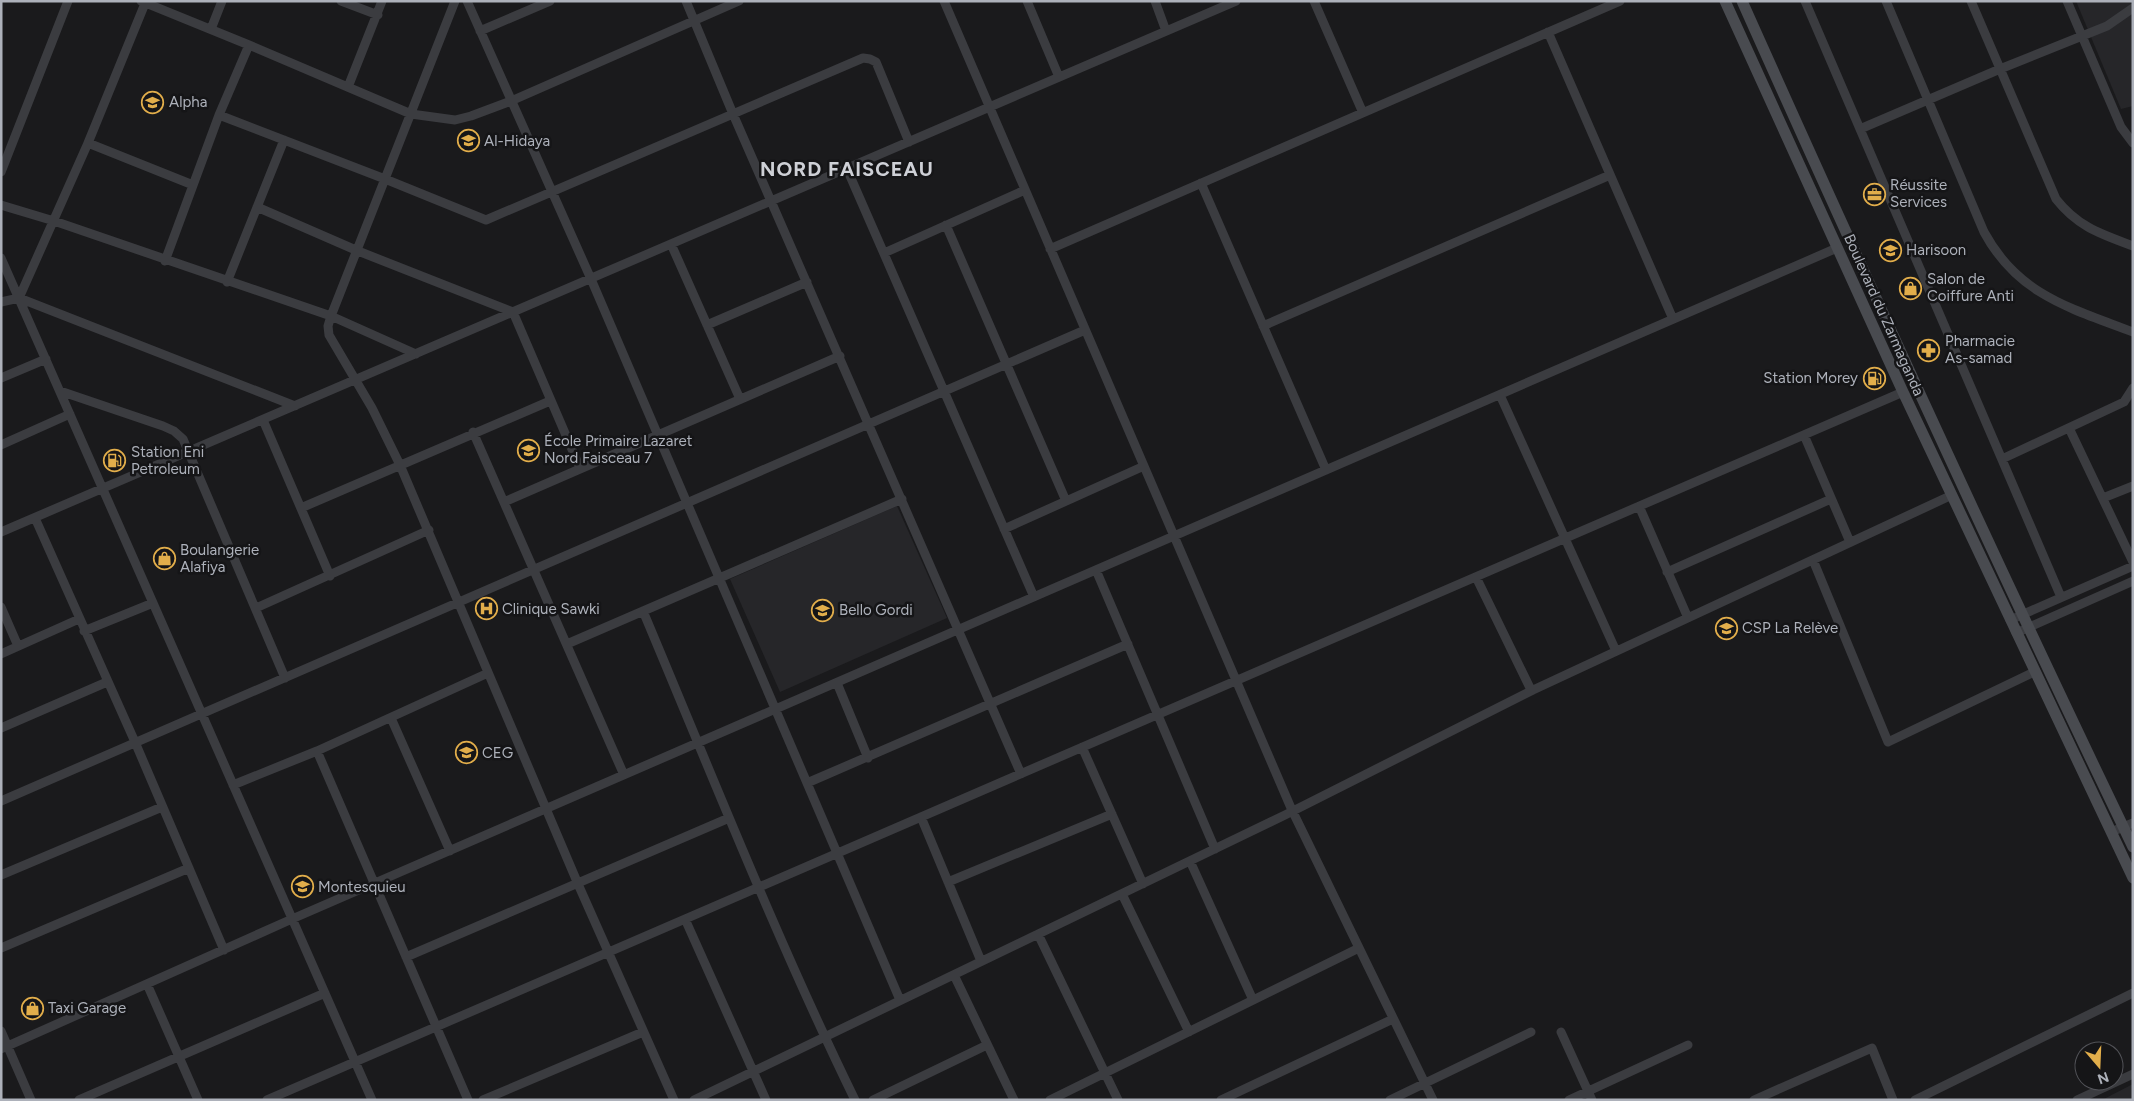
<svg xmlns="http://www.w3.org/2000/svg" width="2134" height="1101" viewBox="0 0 2134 1101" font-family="Figtree,sans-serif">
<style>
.built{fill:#262629}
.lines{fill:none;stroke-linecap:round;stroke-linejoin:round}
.street{stroke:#3b3c40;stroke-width:9}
.secondary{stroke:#494b50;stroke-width:11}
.labels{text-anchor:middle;stroke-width:5;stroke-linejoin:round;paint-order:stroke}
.poi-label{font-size:15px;fill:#adb1ba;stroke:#151517;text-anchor:start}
.street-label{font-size:15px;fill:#adb1ba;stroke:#151517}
.district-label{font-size:20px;font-weight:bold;letter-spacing:1px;fill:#ced0d6;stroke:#151517}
</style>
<rect width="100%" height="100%" fill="#1a1a1c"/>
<path class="built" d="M2076 1H2133V106L2121 109Z
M897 506 947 618 780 692 730 579Z
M2133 1084V1100H2102Z"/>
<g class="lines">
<path class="street" d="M141 1 249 45 411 114 455 120 471 116 511 101 739 1
M341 1 378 15
M455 1 331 316 328 326 329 335 372 408 400 465 578 884 674 1100
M467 1 591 279 900 1000
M686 1 733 114 1021 774
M944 1 1291 808 1433 1100
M1027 1 1059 77
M1155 1 1166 31
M1314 1 1363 113
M1805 1 2061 597
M1886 1 1984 232C2018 295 2070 308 2133 332
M1971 1 2056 199C2078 227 2101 234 2133 246
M2067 1 2121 127 2133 143
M211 29 222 1
M480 31 550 1
M1548 32 1673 319
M348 87 382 1
M219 115 385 179 486 220 863 58 870 59 876 62 909 142
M1860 129 2000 69 2107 26 2133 8
M88 143 193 185
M847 169 1034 597
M1 172 68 1
M1201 183 1326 470
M1 205 54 221 331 316 416 354
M257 207 358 251 513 312 580 468
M946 225 1066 501
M671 244 740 399
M1050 249 1620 1
M884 253 1025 190
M1 258 372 1100
M165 261 219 115 249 45
M227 282 284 140
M19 298 88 143 146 1
M1 302 19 298 295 406
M707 325 807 282
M1263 326 1610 175
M1 378 46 359
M60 391 163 426 174 431 183 439 285 678
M1500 395 1616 651
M263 420 330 576
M2069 428 2133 562
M473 432 624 775
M1804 435 1850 542
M1 445 70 414
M2002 459 2124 402 2133 388
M2103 498 2133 486
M504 502 840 356
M1639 506 1688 618
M301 508 550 401
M35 518 135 742 224 950
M1004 529 1144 466
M1 532 1236 1
M1813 560 1888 742 2034 672
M1096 570 1215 849
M1667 572 1831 499
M1476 577 1531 690
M1 607 18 646
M256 608 429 530
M643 611C712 775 777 940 855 1100
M2010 620 2133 566
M84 631 153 603
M2016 633 2133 581
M567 644 902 499
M1 654 79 619
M837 683 868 758
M391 718 450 851
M1 728 107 682
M1082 747 1143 884
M317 751 468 1100
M807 783 1128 644
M233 785 317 751 488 673
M1 801 1085 330
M921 817 981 961
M2111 832 2133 823
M1190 861 1253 1000
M1 875 162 807
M948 882 1112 814
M1122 894 1189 1032
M685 919 766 1100
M1038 934 1118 1100
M1 948 189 868
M406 957 729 818
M954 975 1014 1100
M147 984 198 1100
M1 1031 31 1100
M1561 1032 1592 1100
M1 1049 292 919 1837 248
M79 1100 325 993
M267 1100 1903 392
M483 1100 643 1032
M694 1100 1285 815 1533 690 1952 495
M873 1100 987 1045
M1050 1100 1359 948
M1221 1100 1393 1019
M1390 1100 1531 1032
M1569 1100 1688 1045
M1754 1100 1872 1048 1893 1100
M1915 1100 2133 993
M2077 1100 2133 1074"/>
<path class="secondary" d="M1725 1 1903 392 2133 878
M1742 1C1869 285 1998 567 2133 847"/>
</g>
<defs>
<symbol id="school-ring" viewBox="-11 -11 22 22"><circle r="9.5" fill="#151517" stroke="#e2ae4b" stroke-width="1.5"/><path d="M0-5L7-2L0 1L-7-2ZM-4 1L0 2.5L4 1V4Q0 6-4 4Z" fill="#e2ae4b"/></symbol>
<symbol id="office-ring" viewBox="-11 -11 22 22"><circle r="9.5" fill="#151517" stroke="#e2ae4b" stroke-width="1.5"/><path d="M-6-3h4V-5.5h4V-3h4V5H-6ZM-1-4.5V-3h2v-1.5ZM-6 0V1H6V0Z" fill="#e2ae4b"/></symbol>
<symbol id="shop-ring" viewBox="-11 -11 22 22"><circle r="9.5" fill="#151517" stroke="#e2ae4b" stroke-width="1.5"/><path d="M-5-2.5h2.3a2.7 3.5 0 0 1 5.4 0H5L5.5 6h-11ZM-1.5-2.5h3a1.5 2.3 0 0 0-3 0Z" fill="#e2ae4b"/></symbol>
<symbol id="pharmacy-ring" viewBox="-11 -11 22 22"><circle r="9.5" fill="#151517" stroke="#e2ae4b" stroke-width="1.5"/><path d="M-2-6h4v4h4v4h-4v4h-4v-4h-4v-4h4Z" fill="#e2ae4b"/></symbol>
<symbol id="fuel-ring" viewBox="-11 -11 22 22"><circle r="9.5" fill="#151517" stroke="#e2ae4b" stroke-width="1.5"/><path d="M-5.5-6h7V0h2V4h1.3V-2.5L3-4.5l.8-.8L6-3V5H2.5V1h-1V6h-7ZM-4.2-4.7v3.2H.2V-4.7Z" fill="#e2ae4b"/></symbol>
<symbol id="hospital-ring" viewBox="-11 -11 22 22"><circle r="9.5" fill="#151517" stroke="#e2ae4b" stroke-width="1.5"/><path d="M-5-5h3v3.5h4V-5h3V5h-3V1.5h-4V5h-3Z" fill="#e2ae4b"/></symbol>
</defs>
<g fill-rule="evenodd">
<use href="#school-ring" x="140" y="90" width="25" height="25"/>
<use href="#school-ring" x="456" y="128" width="25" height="25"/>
<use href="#office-ring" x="1862" y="182" width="25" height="25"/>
<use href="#school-ring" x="1878" y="238" width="25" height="25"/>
<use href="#shop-ring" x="1898" y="276" width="25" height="25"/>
<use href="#pharmacy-ring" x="1916" y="338" width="25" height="25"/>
<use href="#fuel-ring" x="1862" y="366" width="25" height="25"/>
<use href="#school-ring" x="516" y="438" width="25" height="25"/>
<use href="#fuel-ring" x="102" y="448" width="25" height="25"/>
<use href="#shop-ring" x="152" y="546" width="25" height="25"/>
<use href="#hospital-ring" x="474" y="596" width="25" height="25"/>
<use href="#school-ring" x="810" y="598" width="25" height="25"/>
<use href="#school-ring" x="1714" y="616" width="25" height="25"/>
<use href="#school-ring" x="454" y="740" width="25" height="25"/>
<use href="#school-ring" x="290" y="874" width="25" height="25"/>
<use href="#shop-ring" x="20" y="996" width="25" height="25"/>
</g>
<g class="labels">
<g class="poi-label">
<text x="169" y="107">Alpha</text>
<text x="484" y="146">Al-Hidaya</text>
<text x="1890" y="190">Réussite<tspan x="1890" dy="17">Services</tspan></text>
<text x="1906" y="255">Harisoon</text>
<text x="1927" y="284">Salon de<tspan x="1927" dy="17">Coiffure Anti</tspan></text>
<text x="1945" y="346">Pharmacie<tspan x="1945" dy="17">As-samad</tspan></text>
<text x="1858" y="383" text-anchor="end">Station Morey</text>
<text x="544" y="446">École Primaire Lazaret<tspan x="544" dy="17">Nord Faisceau 7</tspan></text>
<text x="131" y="457">Station Eni<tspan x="131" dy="17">Petroleum</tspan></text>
<text x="180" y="555">Boulangerie<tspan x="180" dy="17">Alafiya</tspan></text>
<text x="502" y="614">Clinique Sawki</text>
<text x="839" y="615">Bello Gordi</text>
<text x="1742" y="633">CSP La Relève</text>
<text x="482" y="758">CEG</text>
<text x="318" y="892">Montesquieu</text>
<text x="48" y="1013">Taxi Garage</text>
</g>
<g class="street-label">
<text transform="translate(1884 315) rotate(66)" y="5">Boulevard du Zarmaganda</text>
</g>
<g class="district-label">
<text x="847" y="176">NORD FAISCEAU</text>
</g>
</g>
<rect width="2134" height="1101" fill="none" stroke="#adb1ba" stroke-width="5"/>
<g transform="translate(2099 1066) rotate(161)"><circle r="24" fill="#151517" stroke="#525358"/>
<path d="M0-4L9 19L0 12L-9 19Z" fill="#e2ae4b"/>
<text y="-8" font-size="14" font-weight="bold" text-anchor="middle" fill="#adb1ba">N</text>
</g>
</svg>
